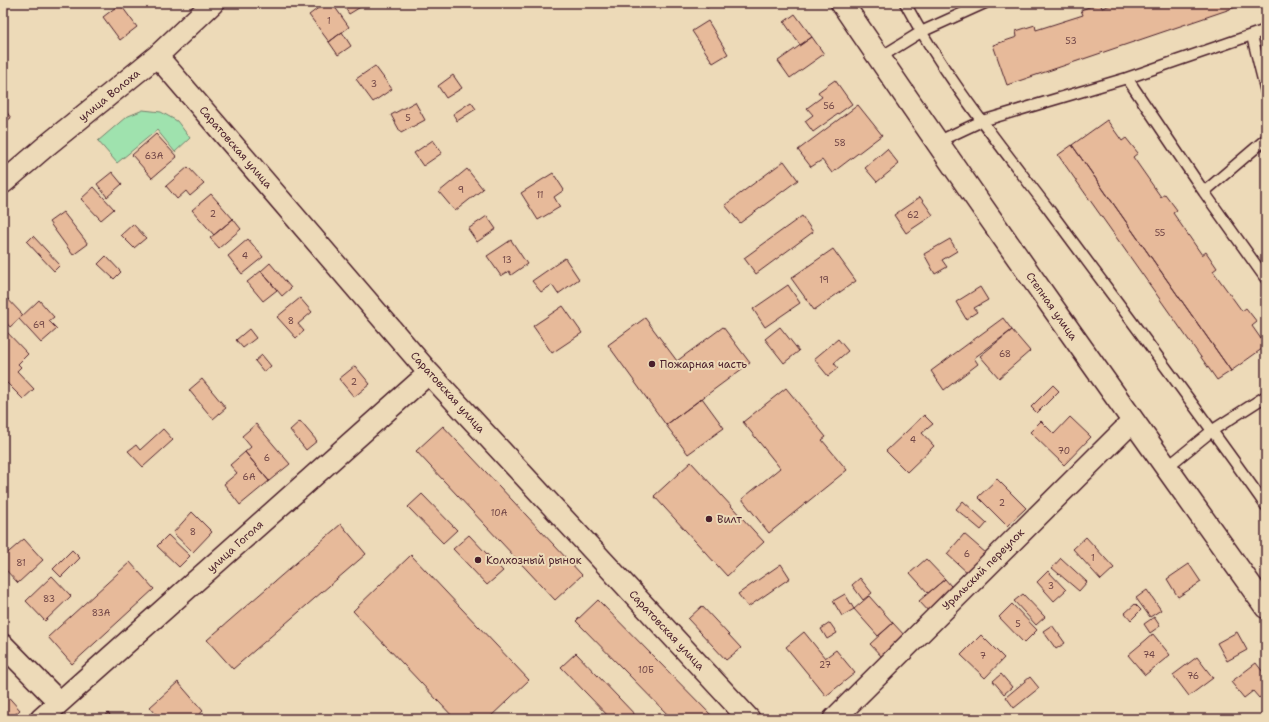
<svg xmlns="http://www.w3.org/2000/svg" width="1269" height="722" viewBox="0 0 1269 722" font-family="'Shantell Sans',sans-serif">
<style>
.green{fill:#9fe2ae;stroke:#74806c}
.building{fill:#e7ba9a;stroke:#4a1f2b}
.lines{fill:none;stroke-linecap:round;stroke-linejoin:round}
.lane-casing{stroke:#4a1f2b;stroke-width:13}
.street-casing{stroke:#4a1f2b;stroke-width:24}
.secondary-casing{stroke:#4a1f2b;stroke-width:25}
.lane{stroke:#eddab8;stroke-width:10}
.street{stroke:#eddab8;stroke-width:21}
.secondary{stroke:#eddab8;stroke-width:22}
.poi-dot{fill:#4a1f2b;stroke:#eddab8;stroke-width:1.5}
.labels{text-anchor:middle;stroke-width:4;stroke-linejoin:round;paint-order:stroke}
.number-label{font-size:9px;fill:#714647}
.street-label{font-size:11px;fill:#4a1f2b;stroke:#eddab8}
.poi-label{font-size:11px;fill:#4a1f2b;stroke:#eddab8;text-anchor:start}
</style>
<rect width="100%" height="100%" fill="#eddab8"/>
<filter id="ink" filterUnits="userSpaceOnUse"><feTurbulence type="fractalNoise" baseFrequency=".025" numOctaves="2"/><feDisplacementMap in="SourceGraphic" scale="8" xChannelSelector="R" yChannelSelector="G"/><feConvolveMatrix kernelMatrix="1 2 1 2 8 2 1 2 1" color-interpolation-filters="sRGB"/></filter>
<g filter="url(#ink)">
<path class="green" d="M143 110 161 112 177 121 190 138 175 152 157 130 117 163 98 141 126 117Z"/>
<path class="building" d="M325 3H332L349 27 329 42 309 15Z
M342 3H367L349 14Z
M704 3H714L707 8Z
M1100 3 1102 8 1116 3H1248L1007 85 993 45 1017 37 1016 31 1035 25 1036 30 1083 15 1081 10Z
M120 4 137 27 120 40 103 17Z
M795 14 812 37 800 45 784 22Z
M708 21 728 54 713 63 692 31Z
M342 32 351 46 338 55 329 42Z
M812 37 824 54 790 78 778 61Z
M375 66 392 89 373 102 356 79Z
M453 75 462 88 446 98 438 86Z
M835 80 852 104 813 132 805 121 813 115 807 108 822 97 818 92Z
M415 102 425 120 401 133 391 115Z
M471 102 476 109 457 121 453 114Z
M858 105 882 135 832 173 822 160 811 167 798 150Z
M3 107 11 118 3 123Z
M1107 120 1122 141 1126 138 1138 153 1133 157 1161 197 1165 194 1177 210 1173 213 1202 255 1206 252 1217 268 1213 271 1242 311 1246 308 1257 322 1252 326 1266 346 1231 371 1072 145Z
M156 134 177 157 152 178 132 155Z
M433 140 442 153 423 166 414 153Z
M1072 145 1231 371 1217 380 1058 155Z
M887 149 899 164 877 182 865 168Z
M784 161 798 180 740 223 725 205Z
M188 167 204 184 190 196 186 191 177 199 166 186Z
M467 169 483 189 455 211 439 192Z
M112 172 122 184 107 197 97 184Z
M553 173 564 190 554 197 560 207 538 220 521 193Z
M94 187 114 209 101 220 81 199Z
M211 194 233 219 214 235 192 210Z
M920 197 933 215 906 233 894 215Z
M63 212 88 244 73 255 49 222Z
M487 216 496 229 477 242 468 229Z
M802 216 813 232 756 274 744 258Z
M233 219 241 229 219 248 210 238Z
M133 224 146 238 134 248 121 235Z
M33 236 60 265 54 271 27 242Z
M248 239 263 257 242 274 228 256Z
M950 239 957 251 942 260 947 267 935 274 924 254Z
M511 240 527 264 511 275 509 271 501 276 487 256Z
M833 249 856 281 814 310 791 278Z
M106 256 121 272 114 279 98 264Z
M565 258 579 279 558 294 552 285 541 292 532 281Z
M270 263 291 288 282 296 261 271Z
M261 271 277 290 263 301 247 282Z
M788 285 800 303 765 327 753 309Z
M980 287 988 300 974 308 977 312 966 319 956 302Z
M3 294 23 315 10 327 3 319Z
M300 298 312 312 298 324 304 331 296 338 277 317Z
M39 300 54 317 49 321 57 329 41 343 19 319Z
M563 306 582 333 552 353 533 326Z
M645 318 677 361 723 327 750 363 666 425 608 345Z
M1003 318 1012 330 974 358 978 364 944 390 931 371Z
M780 327 799 351 784 363 765 339Z
M3 328 28 354 18 364 21 367 17 371 34 389 23 399 3 379Z
M249 329 256 338 243 348 236 340Z
M1012 330 1030 351 999 378 980 356Z
M838 339 848 351 834 363 838 368 828 376 814 359Z
M262 355 271 366 264 372 255 361Z
M355 366 370 384 354 397 339 379Z
M202 379 226 408 213 419 189 390Z
M1053 385 1059 391 1037 413 1031 407Z
M786 388 826 437 822 440 847 470 769 533 742 499 780 468 743 422Z
M702 398 724 428 688 454 666 425Z
M924 415 933 424 922 433 934 446 907 472 886 451Z
M1070 417 1091 437 1064 465 1030 432 1041 421 1054 434Z
M300 421 317 441 306 450 290 430Z
M256 424 290 464 269 481 245 452 251 447 242 436Z
M443 426 582 575 555 600 416 451Z
M163 429 173 440 143 467 128 451 136 445 140 450Z
M245 452 269 481 240 505 224 484 237 473 230 465Z
M691 462 764 542 727 576 654 496Z
M997 479 1026 508 1007 526 978 497Z
M422 494 457 530 443 543 408 507Z
M963 501 987 523 981 530 956 509Z
M192 512 212 532 193 552 173 533Z
M341 524 366 554 233 669 207 640Z
M964 534 987 554 969 574 947 554Z
M168 535 190 556 179 567 157 546Z
M469 535 503 571 487 585 453 549Z
M1086 537 1114 568 1101 580 1073 549Z
M24 539 43 560 18 583 3 567V557Z
M72 550 80 558 61 577 53 569Z
M411 555 529 680 488 719H455L353 611Z
M1061 558 1087 582 1079 591 1052 568Z
M926 559 945 579 928 593 910 573Z
M130 562 154 589 72 664 48 637Z
M781 564 790 578 748 607 738 594Z
M1189 564 1201 582 1178 597 1167 579Z
M1048 571 1066 590 1054 601 1037 582Z
M52 576 71 596 45 621 26 601Z
M860 578 872 593 863 600 852 585Z
M945 579 956 592 931 614 919 601Z
M1147 590 1161 610 1150 617 1136 598Z
M845 594 854 609 842 616 833 601Z
M1023 594 1045 617 1036 625 1014 601Z
M869 596 893 623 878 636 854 609Z
M598 600 715 719H672L576 621Z
M1012 604 1037 630 1024 643 999 617Z
M1135 604 1141 610 1131 620 1125 613Z
M702 606 741 648 726 660 688 619Z
M1154 617 1160 626 1150 633 1144 624Z
M830 623 837 633 827 639 821 629Z
M893 623 905 636 882 657 870 644Z
M1052 625 1065 643 1056 649 1043 631Z
M804 632 825 658 836 650 855 673 826 696 786 647Z
M1237 632 1247 650 1227 661 1217 643Z
M1153 634 1170 655 1145 675 1128 655Z
M981 635 1004 658 985 678 961 655Z
M576 653 639 719H611L561 667Z
M1197 657 1213 678 1189 696 1173 675Z
M1256 663 1266 676V692L1259 698 1253 691 1244 698 1231 682Z
M1001 674 1012 687 1004 694 993 681Z
M1030 677 1039 688 1014 708 1006 697Z
M178 682 203 711 194 719H160L150 707Z
M3 691 20 710 10 719H3Z
M108 713 114 719H103Z"/>
<g class="lines">
<defs>
<path id="lane" d="M905 3C944 76 997 141 1047 207 1120 306 1195 405 1266 506
M1252 36 1266 92
M879 58 921 32 985 3
M1127 78 1266 30
M937 142 982 121 1127 78 1204 192 1266 279
M1204 192 1266 139
M1166 468 1213 430 1266 396"/>
<path id="street" d="M157 56 429 373 749 719
M3 183 46 146 157 56 213 3
M3 645 59 702
M41 719 429 373
M834 719 1133 421"/>
<path id="secondary" d="M842 3C980 207 1123 407 1266 607"/>
</defs>
<use href="#lane" class="lane-casing"/>
<use href="#street" class="street-casing"/>
<use href="#secondary" class="secondary-casing"/>
<use href="#lane" class="lane"/>
<use href="#street" class="street"/>
<use href="#secondary" class="secondary"/>
</g>
</g>
<g class="poi-dot">
<circle cx="652" cy="364" r="4"/>
<circle cx="709" cy="519" r="4"/>
<circle cx="478" cy="560" r="4"/>
</g>
<g class="labels">
<g class="number-label">
<text x="329" y="24">1</text>
<text x="1071" y="44">53</text>
<text x="374" y="87">3</text>
<text x="829" y="109">56</text>
<text x="408" y="121">5</text>
<text x="840" y="146">58</text>
<text x="154" y="159">63А</text>
<text x="461" y="193">9</text>
<text x="540" y="198">11</text>
<text x="213" y="217">2</text>
<text x="913" y="218">62</text>
<text x="1160" y="236">55</text>
<text x="245" y="259">4</text>
<text x="507" y="263">13</text>
<text x="824" y="283">19</text>
<text x="291" y="324">8</text>
<text x="39" y="328">69</text>
<text x="1005" y="357">68</text>
<text x="354" y="385">2</text>
<text x="913" y="443">4</text>
<text x="1064" y="454">70</text>
<text x="267" y="461">6</text>
<text x="249" y="480">6А</text>
<text x="1002" y="506">2</text>
<text x="499" y="516">10А</text>
<text x="193" y="535">8</text>
<text x="967" y="557">6</text>
<text x="1093" y="561">1</text>
<text x="21" y="566">81</text>
<text x="1051" y="589">3</text>
<text x="49" y="602">83</text>
<text x="101" y="616">83А</text>
<text x="1018" y="627">5</text>
<text x="1149" y="658">74</text>
<text x="983" y="659">7</text>
<text x="825" y="668">27</text>
<text x="646" y="673">10Б</text>
<text x="1193" y="679">76</text>
</g>
<g class="street-label">
<text transform="translate(109 95) rotate(-39)" y="4">улица Волоха</text>
<text transform="translate(236 147) rotate(49)" y="4">Саратовская улица</text>
<text transform="translate(1052 306) rotate(55)" y="4">Степная улица</text>
<text transform="translate(448 392) rotate(48)" y="4">Саратовская улица</text>
<text transform="translate(235 546) rotate(-42)" y="4">улица Гоголя</text>
<text transform="translate(983 569) rotate(-45)" y="4">Уральский переулок</text>
<text transform="translate(667 630) rotate(47)" y="4">Саратовская улица</text>
</g>
<g class="poi-label">
<text x="660" y="368">Пожарная часть</text>
<text x="717" y="523">Вилт</text>
<text x="486" y="564">Колхозный рынок</text>
</g>
</g>
<rect width="1269" height="722" fill="none" stroke="#eddab8" stroke-width="16"/>
<rect x="8" y="8" width="1253" height="706" fill="none" stroke="#4a1f2b" stroke-width="1.5" filter="url(#ink)"/>
</svg>
